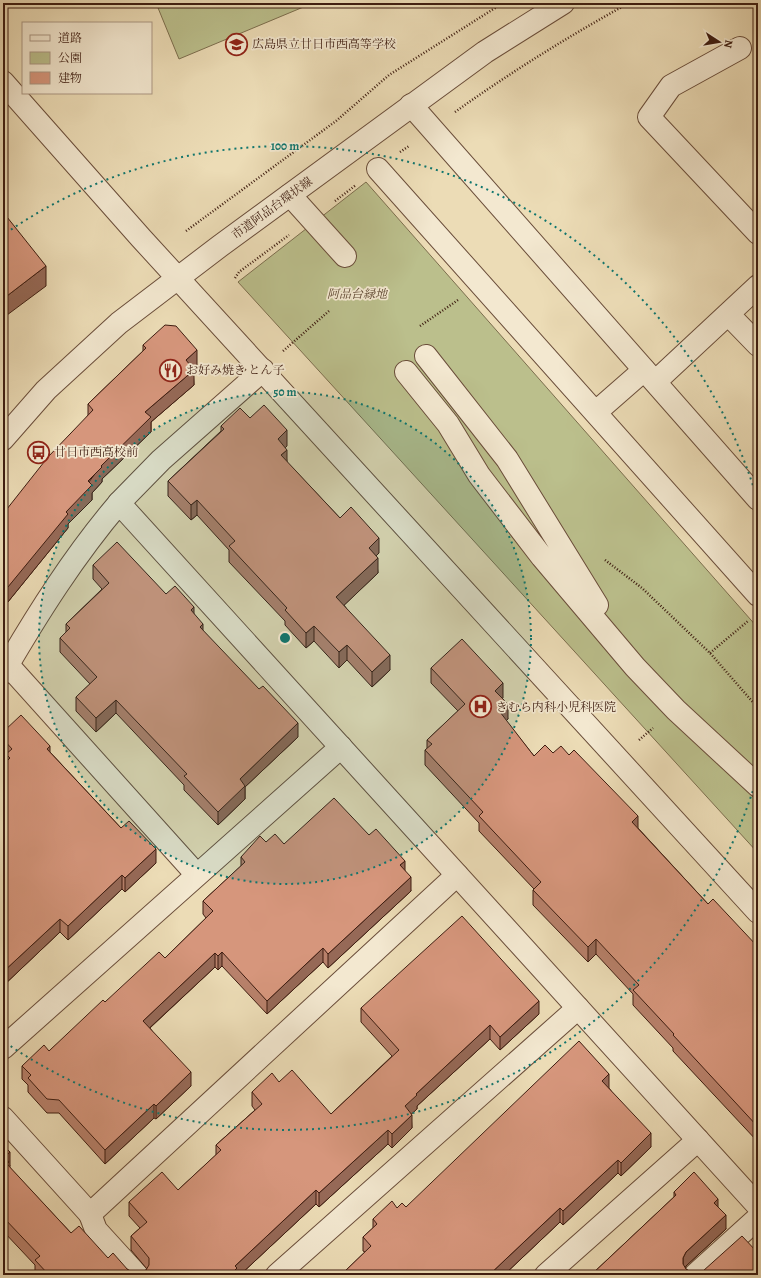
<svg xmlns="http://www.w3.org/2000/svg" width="761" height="1278" viewBox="0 0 761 1278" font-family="Alegreya,'Noto Serif JP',serif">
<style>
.green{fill:#bbbf8c;stroke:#7c6e4e}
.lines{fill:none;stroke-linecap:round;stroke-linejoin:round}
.pedestrian-casing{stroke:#6a4d3a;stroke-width:24}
.minor-casing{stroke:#6a4d3a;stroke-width:24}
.tertiary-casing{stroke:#6a4d3a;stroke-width:24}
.path{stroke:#3e1d11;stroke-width:2.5;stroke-dasharray:1 2;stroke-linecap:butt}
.pedestrian{stroke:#f3e8d0;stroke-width:22}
.minor{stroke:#f3e8d0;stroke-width:22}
.tertiary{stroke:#f3e8d0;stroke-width:22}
.wall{fill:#b8816b;stroke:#3e1d11}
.shaded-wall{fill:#966957;stroke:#3e1d11}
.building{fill:#d6967c;stroke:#3e1d11}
.ring{fill:none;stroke:#0f766e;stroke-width:2;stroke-dasharray:2 4}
.labels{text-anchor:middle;stroke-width:3.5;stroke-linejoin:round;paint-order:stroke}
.poi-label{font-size:12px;fill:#3e1d11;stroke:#f3e8d0;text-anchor:start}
.street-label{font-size:12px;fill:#3e1d11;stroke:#f3e8d0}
.park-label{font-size:12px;font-style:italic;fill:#5d4630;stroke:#f3e8d0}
.centre{fill:#0f766e;stroke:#f3e8d0;stroke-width:2}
.ring-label{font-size:12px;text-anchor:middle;font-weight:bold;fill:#0f766e;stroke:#f3e8d0;stroke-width:3.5;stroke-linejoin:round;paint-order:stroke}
</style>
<rect width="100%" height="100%" fill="#ecdcb6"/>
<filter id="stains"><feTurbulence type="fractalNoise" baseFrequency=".005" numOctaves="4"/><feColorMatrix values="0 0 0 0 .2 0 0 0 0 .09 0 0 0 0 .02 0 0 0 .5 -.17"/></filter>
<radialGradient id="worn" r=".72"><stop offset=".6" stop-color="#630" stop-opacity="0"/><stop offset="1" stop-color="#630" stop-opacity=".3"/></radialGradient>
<path class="green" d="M156 3H313L179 59Z
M366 182 758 628V853L238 282Z"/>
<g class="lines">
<defs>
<path id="pedestrian" d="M378 169 758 595
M290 195 345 256
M426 356 507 459 597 605
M406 372 448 424 479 475 542 557 635 667 676 710 758 786
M596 412 644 370
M90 1214 96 1230 137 1275
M695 1275 758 1218"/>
<path id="minor" d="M740 48 671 86 649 117 758 233
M411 105 758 499
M728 314 758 345
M655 382 758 286
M119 503 161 460 263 370
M8 665 197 875
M3 1048 341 747
M3 1118 90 1214 457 875
M277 1275 578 1008
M546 1275 698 1140"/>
<path id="tertiary" d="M3 82 141 238 758 912
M3 439 46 390 119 323 220 246 485 52 563 3
M3 673C38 613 74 556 119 503L758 1206"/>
</defs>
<use href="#pedestrian" class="pedestrian-casing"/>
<use href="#minor" class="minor-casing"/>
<use href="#tertiary" class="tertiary-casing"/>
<path class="path" d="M455 112C511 72 569 36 629 3
M400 152 409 146
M335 201 356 185
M186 231 336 121 389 75 503 3
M235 278 239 272 289 235
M420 326 458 300
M283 351 329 311
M605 560 642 588 710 653 758 708
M710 653 748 621
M639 740 653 728"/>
<use href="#pedestrian" class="pedestrian"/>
<use href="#minor" class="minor"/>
<use href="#tertiary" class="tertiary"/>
</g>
<path class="wall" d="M143 345 197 365 193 368 194 385 151 422V432L102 479V482L92 493V500L68 524V528L3 608 88 415V404L143 351Z
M250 418 287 446 285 448 287 462 340 518 379 553 376 556 378 573 344 605 390 670 372 687 347 660 339 668 314 641 306 648 285 625V621L229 562V550L197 515 191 520 168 496V481L221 431V426Z
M93 565 166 594 194 614 203 631 298 737 245 787V799L218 825 184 790V785L116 713 96 732 76 711V697L90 684 60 652V638L66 632V624L102 589 93 579Z
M431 668 503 698 502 699 508 719 506 721 534 756 553 753 638 828 708 904 758 947V1142L673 1051V1048L633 1005V994L596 954 588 962 533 905V890L534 889 479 831V823L425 765V750L427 749V740L458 711 431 683Z
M3 732 50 752 121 828 156 863 125 892 122 889 68 940 60 932 3 986V765L6 762V757L3 753Z
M369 835 405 871 411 891 328 968 323 962 267 1014 222 966 218 970 215 967 150 1028 191 1086 156 1119 154 1118 105 1164 59 1113H47L28 1092V1085L22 1079V1066L49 1051 105 1002 165 958 206 918 203 914V901L241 866V857L266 842 284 844Z
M361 1008 539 1014 500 1050 490 1039 417 1106V1109L411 1114 412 1128 392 1148 388 1144 319 1207 316 1204 240 1275H36L35 1274V1265L3 1231V1145L10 1166 9 1167 71 1233 108 1258 134 1273 139 1274 146 1270 147 1269 131 1250V1236L140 1228 129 1216V1202L178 1190 216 1155V1145L255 1110 252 1106V1092L279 1082 331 1114 392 1056 361 1022Z
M609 1088 651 1147 621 1176 618 1173 563 1225 560 1222 504 1275H341L365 1252 363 1251V1237L373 1228V1219L397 1208 406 1207Z
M674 1192 718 1207 726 1229 686 1266 685 1268 686 1269 692 1273 758 1275H591L674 1197Z"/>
<path class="shaded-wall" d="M46 266V286L3 318V299Z
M197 350V365L186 375V360Z
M194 370V385L151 422V432L102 479V482L92 493V500L68 524V528L3 608V593L66 512 101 466 145 412Z
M287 430V446L278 455V439Z
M287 450V465L281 455Z
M197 500V515L191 520V505Z
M379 538V553L369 563V548Z
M378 558V573L336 613V597Z
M194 607V620L191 610Z
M203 624V638L200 627Z
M314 626V641L306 648V633Z
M347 645V660L339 668V652Z
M390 655V670L372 687V672Z
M503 683V698L495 706V691Z
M116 700V713L96 732V718Z
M508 704V719L500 727V712Z
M298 723V737L245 787V799L218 825V812L240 779Z
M50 746V760L47 749Z
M638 816V831L632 822Z
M156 849V863L125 892V878Z
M405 861V874L400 865Z
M122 875V889L68 940V926Z
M411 877V891L328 968V954Z
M60 919V932L3 986V972Z
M596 939V954L588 962V947Z
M323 948V962L267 1014V1001Z
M222 952V966L218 970V956Z
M215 953V967L143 1034V1021Z
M539 1001V1014L500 1050V1037Z
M490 1025V1039L417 1106V1109L405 1120V1106L416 1094Z
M191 1072V1086L156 1119V1106Z
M609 1074V1088L602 1095V1081Z
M154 1104V1118L105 1164V1150Z
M412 1115V1128L392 1148V1134Z
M388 1130V1144L319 1207V1193Z
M651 1133V1147L621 1176V1163Z
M10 1152V1166L9 1176 5 1157Z
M618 1160V1173L563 1225V1211Z
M316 1190V1204L240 1275H230L235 1266Z
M718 1199V1213L714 1203Z
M560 1208V1222L504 1275H489Z
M726 1215V1229L686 1266 683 1272V1258L686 1252Z"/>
<path class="building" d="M3 212 46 266 3 299Z
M165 325 176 326 197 350 186 360 194 370 145 412 151 417 101 466 102 467 88 481 92 485 66 512 68 514 3 593V514L48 457 93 410 88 404 146 348 143 345Z
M264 405 287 430 278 439 287 450 281 455 340 518 351 507 379 538 369 548 378 558 336 597 390 655 372 672 347 645 339 652 314 626 306 633 285 610 287 608 229 546 235 541 197 500 191 505 168 481 224 429 221 426 240 408 250 418Z
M117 542 166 594 175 586 194 607 191 610 203 624 200 627 259 689 263 686 298 723 240 779 245 786 218 812 184 776 187 774 116 700 96 718 76 697 97 677 60 638 70 628 66 624 109 583 93 565Z
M462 639 503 683 495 691 508 704 500 712 534 756 545 745 553 753 561 746 569 755 574 750 638 816 632 822 708 904 713 899 758 947V1127L673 1035 674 1034 633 990 639 985 596 939 588 947 533 890 541 882 479 816 483 812 425 750 432 744 427 740 465 704 431 668Z
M21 715 50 746 47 749 121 828 129 821 156 849 125 878 122 875 68 926 60 919 3 972V765L10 758 6 754 12 749 3 739V732Z
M334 798 369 835 376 829 405 861 400 865 411 877 328 954 323 948 267 1001 222 952 218 956 215 953 143 1021 191 1072 156 1106 154 1104 105 1150 59 1100 47 1099 28 1078 31 1075 22 1066 44 1045 49 1051 103 1000 105 1002 159 952 165 958 213 911 203 901 245 862 241 857 260 836 266 842 275 834 284 844Z
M462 916 539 1001 500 1037 490 1025 416 1094 417 1095 405 1106 412 1115 392 1134 388 1130 319 1193 316 1190 235 1266 237 1268 230 1275H49L35 1260 40 1256 3 1217V1145L10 1152 5 1157 9 1162 7 1164 71 1233 79 1226 108 1258 113 1253 128 1270 134 1273 139 1274 146 1270 149 1265V1258L131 1236 147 1222 129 1202 162 1172 178 1190 221 1150 216 1145 262 1104 252 1092 272 1073 279 1082 292 1070 331 1114 399 1050 361 1008Z
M579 1041 609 1074 602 1081 651 1133 621 1163 618 1160 563 1211 560 1208 489 1275H341L371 1246 363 1237 377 1224 373 1219 392 1201 397 1208 402 1203 406 1207Z
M694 1172 718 1199 714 1203 726 1215 686 1252 683 1258V1264L686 1269 692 1273H698L703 1271 742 1236 758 1253V1275H591L676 1195 674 1192Z"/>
<circle cx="285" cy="638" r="246" fill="#0f766e" fill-opacity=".12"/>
<g class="ring">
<circle cx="285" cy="638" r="246"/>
<path d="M758 774A492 492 0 0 1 6 1043M6 233A492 492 0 0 1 758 502"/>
</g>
<defs>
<symbol id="school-ring" viewBox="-11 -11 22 22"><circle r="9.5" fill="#f3e8d0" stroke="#8f2418" stroke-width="1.5"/><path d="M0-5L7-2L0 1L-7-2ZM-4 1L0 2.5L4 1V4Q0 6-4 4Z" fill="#8f2418"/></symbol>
<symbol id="restaurant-ring" viewBox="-11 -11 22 22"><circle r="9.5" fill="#f3e8d0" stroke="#8f2418" stroke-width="1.5"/><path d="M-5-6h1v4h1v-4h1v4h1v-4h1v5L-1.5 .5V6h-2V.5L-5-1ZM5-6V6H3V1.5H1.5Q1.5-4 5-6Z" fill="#8f2418"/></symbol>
<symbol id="bus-ring" viewBox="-11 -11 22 22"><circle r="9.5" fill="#f3e8d0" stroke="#8f2418" stroke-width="1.5"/><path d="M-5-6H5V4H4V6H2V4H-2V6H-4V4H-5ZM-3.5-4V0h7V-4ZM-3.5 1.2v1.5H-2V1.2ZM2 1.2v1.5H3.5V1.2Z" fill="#8f2418"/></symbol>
<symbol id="hospital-ring" viewBox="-11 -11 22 22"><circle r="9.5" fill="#f3e8d0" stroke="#8f2418" stroke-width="1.5"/><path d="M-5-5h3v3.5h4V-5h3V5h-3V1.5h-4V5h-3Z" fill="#8f2418"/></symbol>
</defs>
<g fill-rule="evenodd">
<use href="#school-ring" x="224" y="32" width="25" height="25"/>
<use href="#restaurant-ring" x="158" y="358" width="25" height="25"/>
<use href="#bus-ring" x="26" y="440" width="25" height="25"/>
<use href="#hospital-ring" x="468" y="694" width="25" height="25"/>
</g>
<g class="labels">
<g class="poi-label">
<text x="252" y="48">広島県立廿日市西高等学校</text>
<text x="186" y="374">お好み焼き とん子</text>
<text x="54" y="456">廿日市西高校前</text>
<text x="496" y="711">きむら内科小児科医院</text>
</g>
<g class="street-label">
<text transform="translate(272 208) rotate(-36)" y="4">市道阿品台環状線</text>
</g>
<g class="park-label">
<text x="357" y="298">阿品台緑地</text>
</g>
</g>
<circle cx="285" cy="638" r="6" class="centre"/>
<g class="ring-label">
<text x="285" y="150">100 m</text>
<text x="285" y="396">50 m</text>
</g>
<rect width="761" height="1278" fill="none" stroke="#ecdcb6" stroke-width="16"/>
<rect x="4" y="4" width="753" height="1270" fill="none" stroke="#3e1d11" stroke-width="2"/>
<rect x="8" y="8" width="745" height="1262" fill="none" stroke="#3e1d11"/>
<rect x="22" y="22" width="130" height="72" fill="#f3e8d0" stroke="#ab9784"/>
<rect x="30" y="35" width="20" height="6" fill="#f3e8d0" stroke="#ab9784"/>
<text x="58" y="42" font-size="12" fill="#3e1d11">道路</text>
<rect x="30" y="52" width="20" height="12" fill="#bbbf8c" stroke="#ab9784"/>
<text x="58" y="62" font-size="12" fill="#3e1d11">公園</text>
<rect x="30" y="72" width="20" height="12" fill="#d6967c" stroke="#ab9784"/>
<text x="58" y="82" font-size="12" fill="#3e1d11">建物</text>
<g transform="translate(719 42) rotate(102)" stroke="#f3e8d0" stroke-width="3" paint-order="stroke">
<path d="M0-3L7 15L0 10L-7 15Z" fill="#3e1d11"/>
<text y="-6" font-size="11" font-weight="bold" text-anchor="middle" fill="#3e1d11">N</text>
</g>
<rect width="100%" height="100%" filter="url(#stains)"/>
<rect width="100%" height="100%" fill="url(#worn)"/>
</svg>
